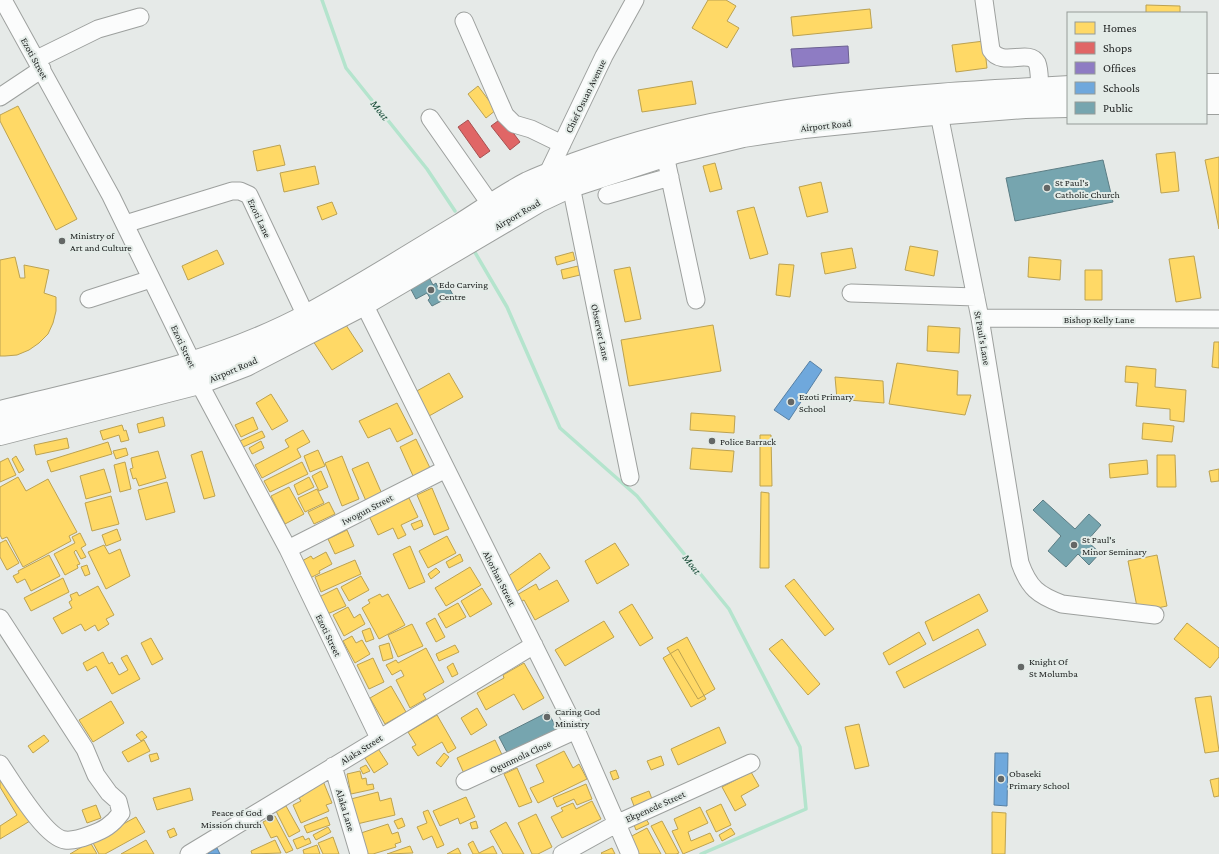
<svg xmlns="http://www.w3.org/2000/svg" width="1219" height="854" viewBox="0 0 1219 854" font-family="'Crimson Pro',serif">
<style>
.homes{fill:#ffd966;stroke:#bca251}
.shops{fill:#e06666;stroke:#a65151}
.offices{fill:#8e7cc3;stroke:#6c6192}
.schools{fill:#6fa8dc;stroke:#5780a4}
.public{fill:#76a5af;stroke:#5c7d84}
.lines{fill:none;stroke-linecap:round;stroke-linejoin:round}
.stream{stroke:#b4e4cd;stroke-width:3.5}
.minor-casing{stroke:#9da09e;stroke-width:19}
.major-casing{stroke:#9da09e;stroke-width:24}
.minor{stroke:#fbfcfc;stroke-width:17}
.major{stroke:#fbfcfc;stroke-width:22}
.poi-dot{fill:#646766;stroke:#e4ece8;stroke-width:1.5}
.labels{text-anchor:middle;stroke-width:4;stroke-linejoin:round;paint-order:stroke}
.street-label{font-size:10px;fill:#1e2120;stroke:#e4ece8}
.poi-label{font-size:10px;fill:#1e2120;stroke:#e4ece8;text-anchor:start}
.water-label{font-size:11px;font-style:italic;fill:#124733;stroke:#e4ece8}
</style>
<rect width="100%" height="100%" fill="#e6eae8"/>
<path class="homes" d="M708 0H726L736 6 727 21 739 28 727 48 692 28Z
M1146 5 1180 6V13H1146Z
M870 9 872 28 793 36 791 17Z
M984 41 987 68 956 72 952 45Z
M692 81 696 104 642 112 638 90Z
M478 86 496 110 486 118 468 94Z
M18 106 77 219 56 230 0 121V115Z
M280 145 285 165 257 171 253 151Z
M1175 152 1179 191 1161 193 1156 154Z
M1219 157V229L1205 160Z
M715 163 722 189 710 192 703 166Z
M315 166 319 184 284 192 280 173Z
M821 182 828 212 807 217 799 187Z
M332 202 337 214 322 220 317 207Z
M754 207 768 254 750 259 737 211Z
M910 246 938 251 934 276 905 270Z
M852 248 856 268 825 274 821 253Z
M217 250 224 264 188 280 182 266Z
M573 252 575 260 557 265 555 257Z
M1194 256 1201 298 1176 302 1169 259Z
M15 257 20 278H25L24 265 49 270 44 293 56 297V311L53 323 48 334 39 343 29 350 17 355 5 356H0V260Z
M1029 257 1061 260 1060 280 1028 277Z
M779 264 794 265 790 297 776 295Z
M578 266 580 275 563 279 561 270Z
M630 267 641 319 625 322 614 270Z
M1085 270H1102V300H1085Z
M344 322 363 351 332 370 313 341Z
M713 325 721 371 629 386 621 340Z
M928 326 960 328 959 353 927 351Z
M1214 342H1219V368L1212 367Z
M897 363 958 371 957 395H971L965 415 889 404Z
M1126 366 1156 369 1155 387 1186 390 1184 422 1170 420V409L1136 406 1138 383 1125 382Z
M449 373 463 397 429 416 415 392Z
M835 377 883 381 884 403 837 399Z
M271 394 288 421 272 430 256 403Z
M397 403 413 434 397 442 390 428 368 438 359 421Z
M691 413 735 416 734 433 690 430Z
M163 417 165 426 139 433 137 424Z
M253 417 258 429 241 437 235 425Z
M1143 423 1174 426 1172 442 1142 439Z
M122 425 124 431 126 430 129 440 121 442 119 435 103 440 100 431Z
M303 430 310 442 297 449 301 457 262 478 255 465 289 447 285 440Z
M262 431 265 437 243 447 240 441Z
M760 435H771L772 486H760Z
M67 438 69 448 36 455 34 445Z
M416 439 431 470 414 478 400 447Z
M261 441 264 448 252 454 249 448Z
M108 442 112 454 51 472 47 461Z
M126 448 128 455 116 459 113 451Z
M692 448 734 451 732 472 690 469Z
M318 450 325 466 310 472 304 456Z
M158 451 166 478 139 486 136 478 133 479 130 469 133 468 131 458Z
M202 451 215 496 204 499 191 455Z
M1157 455H1175L1176 487H1157Z
M16 456 24 470 19 473 12 459Z
M342 456 359 499 342 506 325 463Z
M8 458 16 475 0 482V462Z
M1147 460 1148 474 1110 478 1109 464Z
M125 462 131 489 120 492 114 465Z
M302 462 308 474 270 492 264 481Z
M368 462 382 494 366 501 352 469Z
M104 469 111 492 86 499 80 476Z
M1219 469V481L1211 482 1209 471Z
M321 471 328 487 319 491 312 476Z
M18 477 26 491 48 479 77 532 69 536 71 541 23 567 7 537 2 539 0 535V487Z
M309 477 314 487 298 495 294 485Z
M167 482 175 512 146 520 138 490Z
M289 487 304 514 285 524 271 496Z
M432 488 449 529 434 535 417 495Z
M317 489 324 503 305 512 298 498Z
M761 492 769 493V568H760Z
M111 496 119 524 92 531 85 503Z
M409 498 418 517 401 525 406 535 398 539 393 528 378 535 369 516Z
M329 502 335 514 314 524 308 512Z
M421 520 423 526 414 530 411 524Z
M117 529 121 540 106 546 102 535Z
M347 530 354 546 335 554 328 539Z
M80 533 86 545 81 548 86 557 81 559 76 550 74 552 80 564 77 565 78 568 65 575 54 554 75 543 72 537Z
M447 536 456 553 428 568 419 551Z
M6 540 19 563 7 570 0 557V543Z
M615 543 629 565 597 584 585 561Z
M104 545 109 554 120 549 130 576 106 589 88 552Z
M410 546 425 582 409 589 393 554Z
M326 552 332 564 319 571 320 573 310 578 302 561 311 556 313 559Z
M540 553 550 568 509 597 499 583Z
M460 554 463 561 449 568 446 562Z
M49 555 60 576 31 591 25 579 17 583 13 576 19 573 18 571Z
M1157 555 1167 606 1138 612 1128 561Z
M355 560 361 574 321 592 315 577Z
M87 565 90 574 85 576 81 567Z
M470 567 481 585 446 606 435 588Z
M436 568 440 572 431 579 428 574Z
M361 576 369 590 349 601 341 587Z
M63 578 69 592 31 611 24 598Z
M794 579 834 629 825 636 785 586Z
M557 580 569 601 535 620 524 600 512 607 508 600 536 584 539 590Z
M98 586 114 615 106 619 109 624 98 631 95 625 85 631 81 624 62 634 53 618 72 608 69 602 72 600 70 595 77 592 79 596Z
M337 588 346 606 325 615 317 598Z
M482 588 492 604 470 617 461 601Z
M380 594 382 597 388 594 405 625 379 639 362 608 370 603 368 600Z
M979 594 988 611 933 641 925 622Z
M458 603 466 617 446 628 438 614Z
M632 604 653 638 640 646 619 612Z
M348 607 354 618 360 614 365 624 344 636 333 615Z
M435 618 445 637 436 642 426 623Z
M604 621 614 637 565 666 555 650Z
M1187 623 1219 648V657L1210 668 1174 639Z
M412 624 423 646 398 657 388 635Z
M370 628 374 639 366 642 362 631Z
M978 629 986 645 904 688 896 672Z
M919 632 926 644 889 665 883 653Z
M352 636 356 643 362 640 370 654 355 663 343 641Z
M687 637 715 689 698 699 667 648Z
M151 638 163 659 152 665 141 643Z
M782 639 820 684 808 695 769 649Z
M389 643 393 658 383 661 379 646Z
M455 645 459 652 439 661 436 654Z
M426 648 444 682 423 694 426 699 410 708 396 680 404 676 401 670 392 675 386 665 396 660 398 663Z
M678 649 706 699 691 707 663 658Z
M103 652 109 664 112 662 119 675 128 670 121 658 127 655 140 679 112 694 96 666 87 671 83 663Z
M373 658 384 682 369 689 357 665Z
M453 663 458 674 452 677 447 667Z
M524 663 544 698 523 710 514 694 486 710 477 693 504 678 503 675Z
M391 686 406 712 385 724 370 698Z
M1211 696 1219 751 1205 753 1195 698Z
M111 701 124 723 93 742 79 720Z
M477 708 487 725 471 735 461 718Z
M437 715 456 748 448 753 442 742 418 756 412 747 416 745 408 732Z
M859 724 869 766 855 769 845 727Z
M719 727 726 743 678 765 671 749Z
M142 731 147 737 141 741 136 735Z
M44 735 49 741 33 753 28 746Z
M144 740 150 751 128 762 122 752Z
M495 740 504 759 466 778 457 758Z
M377 747 388 764 374 773 363 755Z
M564 751 573 768 579 764 587 779 538 803 530 788 544 782 536 765Z
M157 753 159 759 151 762 149 755Z
M444 753 449 757 441 767 436 763Z
M661 756 664 765 651 770 647 761Z
M366 765 370 771 363 774 360 768Z
M0 767 30 821 0 839V826L17 815 0 787Z
M517 768 532 802 519 807 504 774Z
M616 770 619 778 613 780 610 772Z
M360 771 362 779 366 778 367 785 373 784 374 789 351 794 347 774Z
M751 772 759 786 741 796 746 805 735 811 722 787Z
M1219 778V796L1214 797 1210 780Z
M323 781 332 803 326 805 329 811 301 823 293 805 301 801 299 798 304 795 302 790Z
M586 784 592 799 577 805 574 799 557 807 553 798Z
M190 788 193 800 157 810 153 798Z
M649 791 652 799 634 806 631 798Z
M378 792 380 801 391 798 395 815 357 824 351 799Z
M466 797 475 817 460 824 458 818 440 826 433 811Z
M592 801 601 819 562 838 551 817 563 811 561 808 573 803 576 809Z
M721 804 731 825 716 832 706 811Z
M96 805 101 818 87 823 82 810Z
M286 806 300 831 289 837 276 811Z
M700 807 708 823 688 832 691 841 710 833 714 841 683 854 672 831 678 829 674 819Z
M428 810 444 845 437 848 432 836 423 840 417 827 427 823 423 812Z
M992 812 1006 813 1005 854H992Z
M536 814 552 847 538 854H532L518 823Z
M275 816 293 850 286 853 277 836 271 838 263 822Z
M136 817 145 832 105 854H99L92 841Z
M327 817 330 825 307 833 304 826Z
M402 818 405 826 398 829 394 821Z
M646 819 649 824 636 830 634 825Z
M476 821 478 828 472 829 470 823Z
M662 821 679 853 676 854H666L651 826Z
M506 822 524 854H503L490 831Z
M388 824 392 834 398 832 401 842 395 844 396 847 373 854H364L358 834Z
M328 827 331 832 316 840 313 835Z
M174 828 177 835 170 838 167 831Z
M647 828 661 854H636L628 838Z
M731 828 735 834 722 841 719 835Z
M303 836 305 840 309 838 311 843 297 849 293 840Z
M333 837 339 854H323L318 843Z
M146 840 154 854H121Z
M275 840 281 853 252 854 251 851Z
M473 841 479 853 493 846 497 854H473L468 844Z
M90 842 97 854H70Z
M317 845 320 854H304L303 850Z
M410 846 413 853 387 854Z
M458 848 461 854H447Z
M612 848 615 854H602L601 853Z"/>
<path class="shops" d="M502 118 520 142 510 150 491 126Z
M468 120 490 151 480 158 458 127Z"/>
<path class="offices" d="M848 46 849 63 793 67 791 49Z"/>
<path class="schools" d="M810 361 822 370 789 420 774 410Z
M995 753H1008L1007 806 994 805Z
M217 848 220 854H208V853Z"/>
<path class="public" d="M1103 160 1113 202 1015 221 1006 178Z
M425 270 433 285 436 283 438 288 447 284 453 295 432 306 428 300 430 298 427 293 416 299 406 280Z
M1043 500 1075 529 1089 514 1101 525 1087 541 1100 553 1089 565 1078 554 1066 567 1048 551 1061 536 1033 510Z
M548 712 558 731 509 756 499 737Z"/>
<g class="lines">
<path class="stream" d="M322 0 346 68 427 169 455 211
M473 249 507 307 560 428 637 496 729 609 800 747 806 809 701 854"/>
<defs>
<path id="minor" d="M3 0 111 196 192 362 199 383 288 549 379 738
M984 0 991 50C1002 68 1029 48 1037 63 1040 70 1039 82 1040 89
M464 21 505 115 514 124 531 129 562 144
M37 59 98 29 140 17
M0 97 42 69
M939 114 980 318 1020 563C1029 588 1038 595 1062 604L1155 615
M430 118 491 205
M665 155 696 300
M548 181 547 175 604 56 635 0
M571 186 630 477
M607 195 670 177
M125 224 232 191H240L249 195 306 316
M851 293 976 297
M89 299 151 279
M364 304 576 730 630 854
M980 318 1219 319
M288 549 446 469
M0 618 85 749 96 775 109 793 118 801 121 813C112 825 104 830 90 835 82 838 74 841 65 840 45 838 12 781 0 764
M333 766 359 854
M465 781 576 730
M189 854 534 645
M562 854 616 824 751 763"/>
<path id="major" d="M1206 85H1219
M1206 103H1219
M0 412C104 386 213 366 308 315 360 287 410 255 460 225 482 211 505 195 528 183 543 176 560 170 575 164 732 105 902 96 1068 87
M0 434 199 383 246 365 364 304 539 201 571 186 676 152 743 136 804 127 922 115 1025 107 1068 106"/>
</defs>
<use href="#minor" class="minor-casing"/>
<use href="#major" class="major-casing"/>
<use href="#minor" class="minor"/>
<use href="#major" class="major"/>
</g>
<g class="poi-dot">
<circle cx="1047" cy="188" r="4"/>
<circle cx="62" cy="241" r="4"/>
<circle cx="431" cy="290" r="4"/>
<circle cx="791" cy="402" r="4"/>
<circle cx="712" cy="441" r="4"/>
<circle cx="1074" cy="545" r="4"/>
<circle cx="1021" cy="667" r="4"/>
<circle cx="547" cy="717" r="4"/>
<circle cx="1001" cy="779" r="4"/>
<circle cx="270" cy="818" r="4"/>
</g>
<g class="labels">
<g class="street-label">
<text transform="translate(35 58) rotate(61)" y="4">Ezoti Street</text>
<text transform="translate(585 96) rotate(-64)" y="4">Chief Osuan Avenue</text>
<text transform="translate(826 125) rotate(-6)" y="4">Airport Road</text>
<text transform="translate(517 214) rotate(-30)" y="4">Airport Road</text>
<text transform="translate(260 218) rotate(65)" y="4">Ezoti Lane</text>
<text x="1099" y="323">Bishop Kelly Lane</text>
<text transform="translate(601 332) rotate(78)" y="4">Observer Lane</text>
<text transform="translate(983 338) rotate(80)" y="4">St Paul's Lane</text>
<text transform="translate(184 346) rotate(65)" y="4">Ezoti Street</text>
<text transform="translate(233 369) rotate(-23)" y="4">Airport Road</text>
<text transform="translate(367 509) rotate(-27)" y="4">Iwogun Street</text>
<text transform="translate(500 578) rotate(63)" y="4">Ahorhan Street</text>
<text transform="translate(329 635) rotate(64)" y="4">Ezoti Street</text>
<text transform="translate(361 749) rotate(-32)" y="4">Alaka Street</text>
<text transform="translate(520 756) rotate(-25)" y="4">Ogunmola Close</text>
<text transform="translate(655 806) rotate(-24)" y="4">Ekpenede Street</text>
<text transform="translate(346 810) rotate(73)" y="4">Alaka Lane</text>
</g>
<g class="poi-label">
<text x="1055" y="186">St Paul's<tspan x="1055" dy="12">Catholic Church</tspan></text>
<text x="70" y="239">Ministry of<tspan x="70" dy="12">Art and Culture</tspan></text>
<text x="439" y="288">Edo Carving<tspan x="439" dy="12">Centre</tspan></text>
<text x="799" y="400">Ezoti Primary<tspan x="799" dy="12">School</tspan></text>
<text x="720" y="445">Police Barrack</text>
<text x="1082" y="543">St Paul's<tspan x="1082" dy="12">Minor Seminary</tspan></text>
<text x="1029" y="665">Knight Of<tspan x="1029" dy="12">St Molumba</tspan></text>
<text x="555" y="715">Caring God<tspan x="555" dy="12">Ministry</tspan></text>
<text x="1009" y="777">Obaseki<tspan x="1009" dy="12">Primary School</tspan></text>
<text x="262" y="816" text-anchor="end">Peace of God<tspan x="262" dy="12">Mission church</tspan></text>
</g>
<g class="water-label">
<text transform="translate(380 110) rotate(51)" y="4">Moat</text>
<text transform="translate(692 564) rotate(51)" y="4">Moat</text>
</g>
</g>
<rect x="1067" y="12" width="140" height="112" fill="#e4ece8" stroke="#959b98"/>
<rect x="1075" y="22" width="20" height="12" fill="#ffd966" stroke="#959b98"/>
<text x="1103" y="32" font-size="12" fill="#1e2120">Homes</text>
<rect x="1075" y="42" width="20" height="12" fill="#e06666" stroke="#959b98"/>
<text x="1103" y="52" font-size="12" fill="#1e2120">Shops</text>
<rect x="1075" y="62" width="20" height="12" fill="#8e7cc3" stroke="#959b98"/>
<text x="1103" y="72" font-size="12" fill="#1e2120">Offices</text>
<rect x="1075" y="82" width="20" height="12" fill="#6fa8dc" stroke="#959b98"/>
<text x="1103" y="92" font-size="12" fill="#1e2120">Schools</text>
<rect x="1075" y="102" width="20" height="12" fill="#76a5af" stroke="#959b98"/>
<text x="1103" y="112" font-size="12" fill="#1e2120">Public</text>
</svg>
